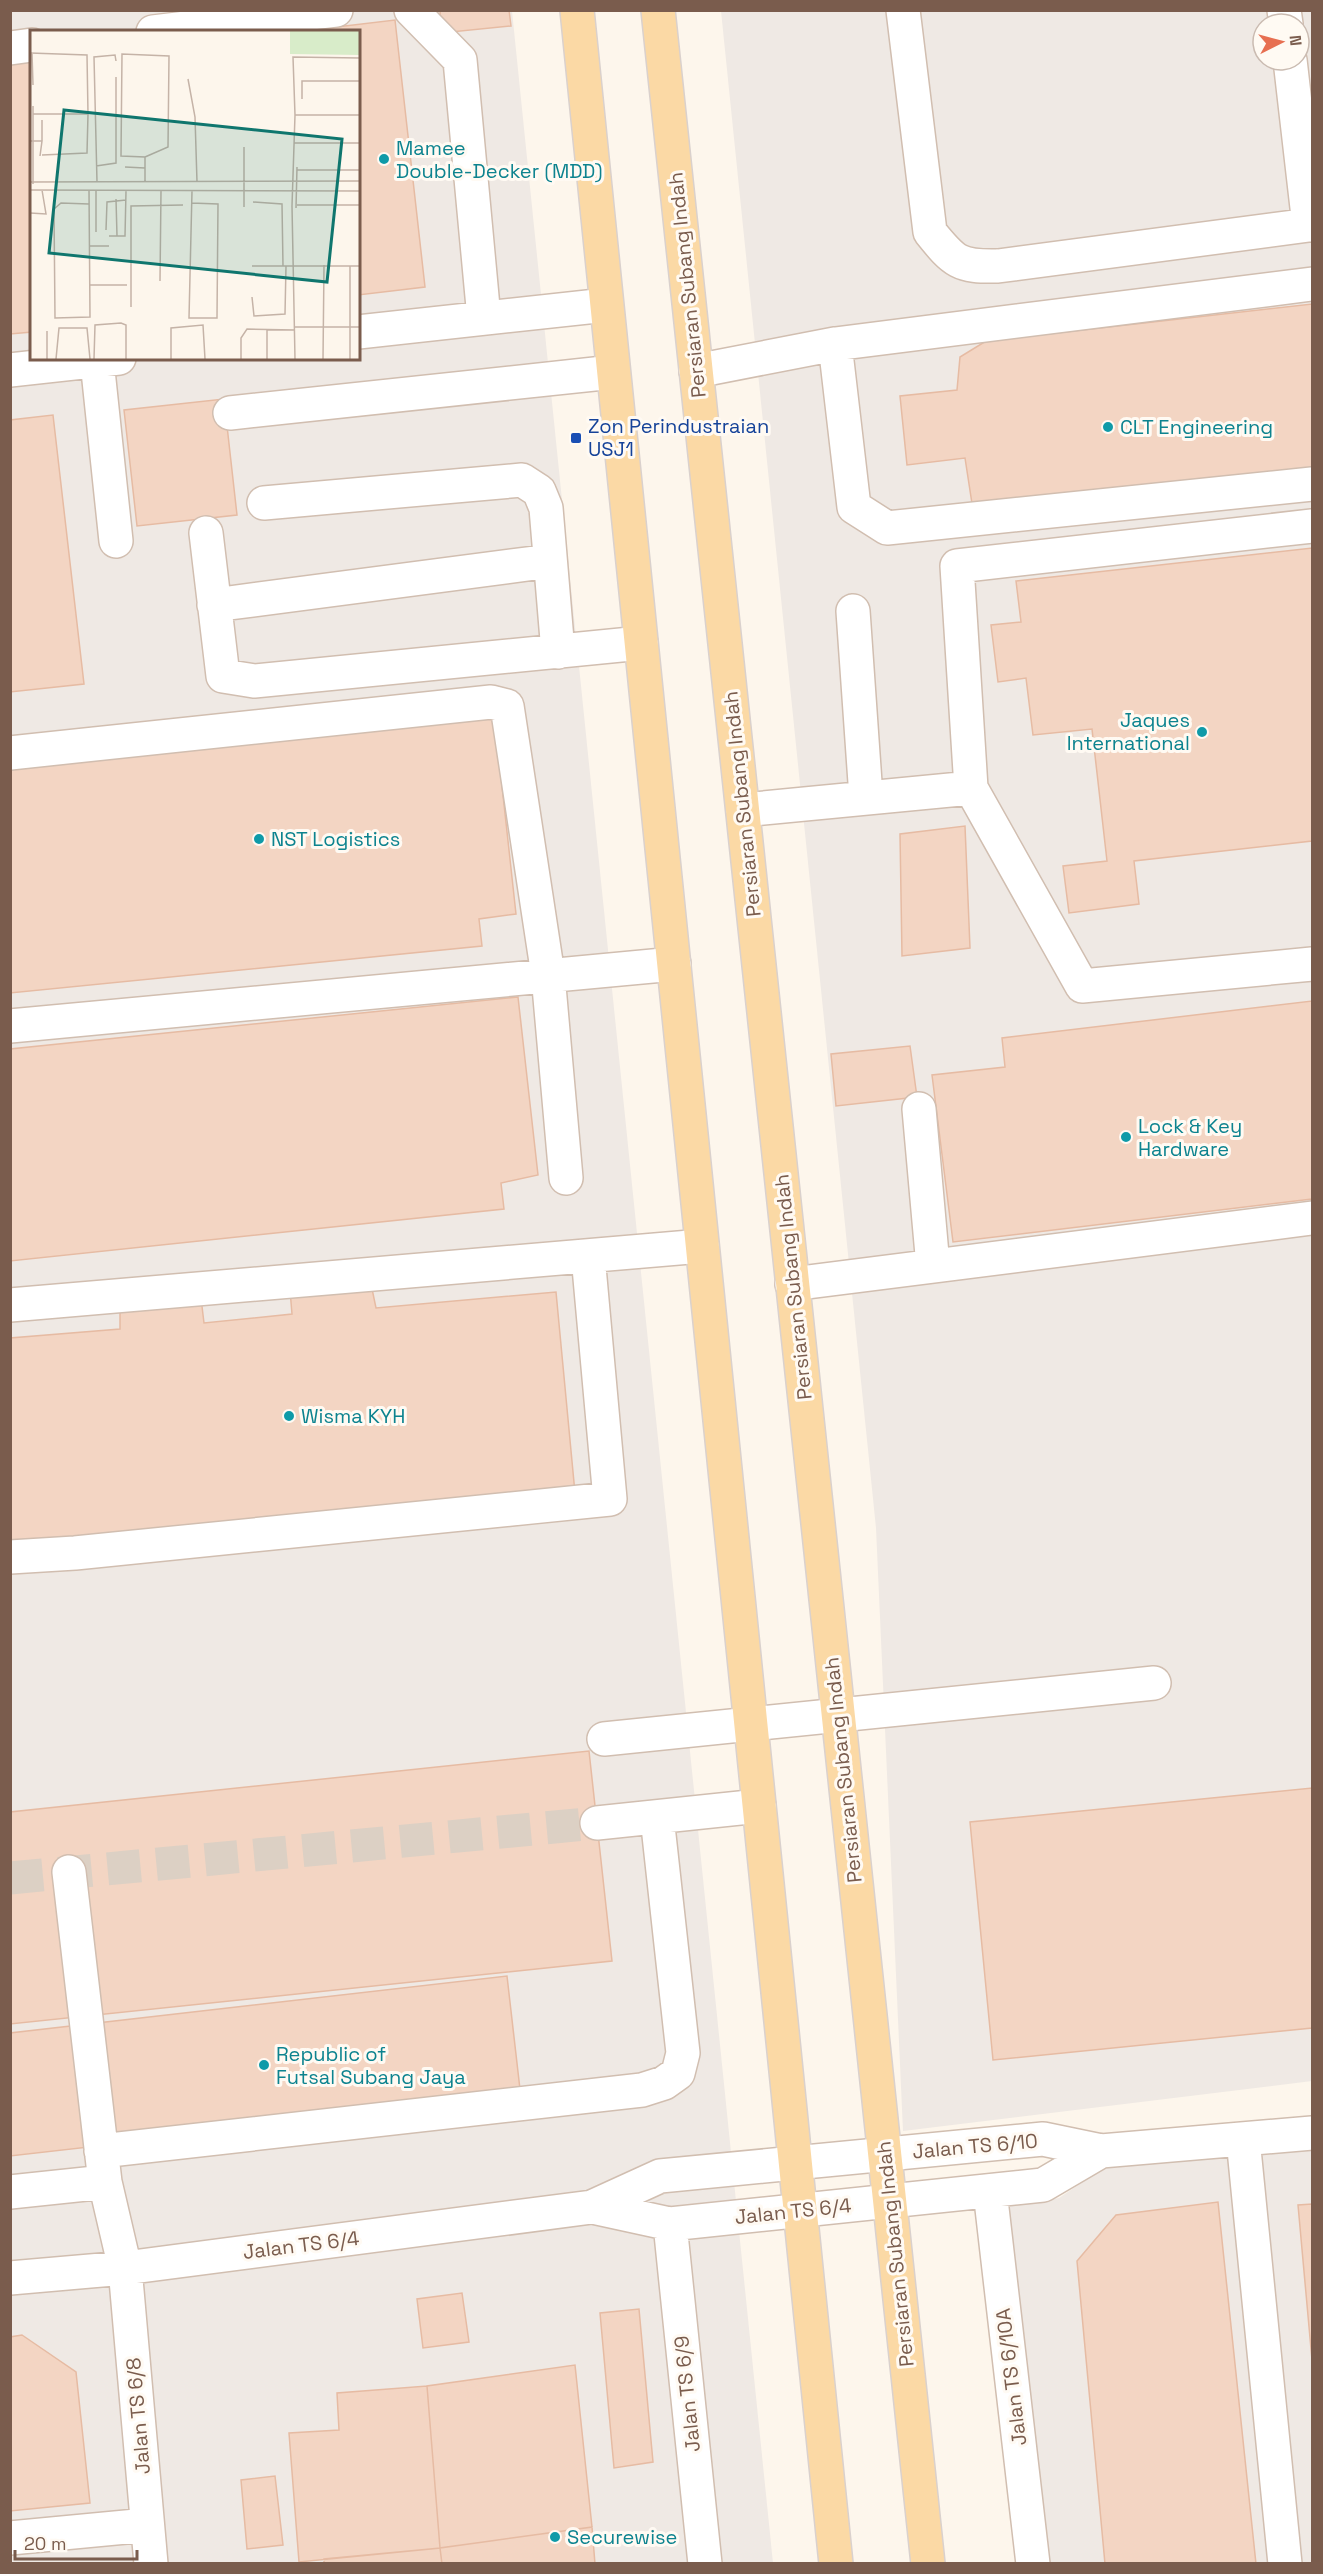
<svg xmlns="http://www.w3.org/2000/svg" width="1323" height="2574" viewBox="0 0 1323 2574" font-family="'Space Grotesk',sans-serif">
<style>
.industrial{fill:#efe9e4;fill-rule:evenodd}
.building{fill:#f3d5c3;stroke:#e6bba3;stroke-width:1.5}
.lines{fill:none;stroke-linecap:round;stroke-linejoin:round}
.minor-tunnel{stroke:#dcd0c4;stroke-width:33;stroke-dasharray:33 16;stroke-linecap:butt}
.minor-casing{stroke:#d1beb0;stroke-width:36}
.major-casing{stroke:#dad1cd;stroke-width:36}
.minor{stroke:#fff;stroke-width:33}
.major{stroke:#fbd9a5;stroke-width:33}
.culture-dot{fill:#0f9aa8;stroke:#fffaf3;stroke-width:2}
.transit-dot{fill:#1a4fb4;stroke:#fffaf3;stroke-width:2}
.labels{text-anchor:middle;stroke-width:6;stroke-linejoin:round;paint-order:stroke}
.culture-label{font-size:20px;fill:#0d838f;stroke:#fffaf3;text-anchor:start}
.street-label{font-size:20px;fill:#7a5c4d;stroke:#fffaf3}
.transit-label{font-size:20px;fill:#164399;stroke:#fffaf3;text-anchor:start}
.inset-road{fill:none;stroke:#c5b3a7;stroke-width:1.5}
.view{fill:#0f766e;fill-opacity:0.15;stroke:#0f766e;stroke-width:3}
.inset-edge{fill:none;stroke:#7a5c4d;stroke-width:3}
</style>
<rect width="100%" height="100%" fill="#fdf6ec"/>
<path class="industrial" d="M11 11H512L773 2563 11 2564ZM32 32H358V358H32Z
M721 11H1312V2081L903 2131 876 1528ZM1263 24H1299V60H1263Z
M1312 2150V2563H1045L1007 2207 1059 2198 1105 2167Z"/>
<path class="building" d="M440 10H509L511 26 441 33Z
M395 20 425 287 358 295V32H294Z
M32 61V332L10 334V64Z
M1312 304V470L973 510 965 458 907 465 900 396 957 390 960 357 986 341Z
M224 399 237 515 137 526 124 410Z
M53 415 84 684 10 692V420Z
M1312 548V841L1134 861 1139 904 1069 913 1063 866 1107 861 1092 729 1033 735 1026 678 998 682 991 625 1021 622 1016 581Z
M494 713 516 914 479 919 482 946 10 993V765Z
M965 826 970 948 902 956 900 834Z
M518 997 538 1175 501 1183 504 1209 10 1261V1049Z
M1312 1001V1199L953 1242 932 1075 1005 1067 1002 1038Z
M910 1046 917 1097 836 1106 831 1054Z
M371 1284 376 1308 556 1292 575 1493 10 1549V1338L120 1329V1306L201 1298 204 1323 292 1314 290 1290Z
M589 1751 612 1961 10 2024V1812Z
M1312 1788V2028L993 2060 970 1822Z
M507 1976 521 2098 10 2156V2033Z
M1218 2202 1256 2564H1105L1077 2261 1116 2215Z
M1312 2204V2360L1298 2205Z
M462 2293 469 2342 423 2348 417 2299Z
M639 2309 653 2462 614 2468 600 2313Z
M22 2335 76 2372 90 2503 10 2511V2337Z
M575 2365 592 2527 440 2548 427 2386Z
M427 2386 440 2548 299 2562 289 2433 339 2430 337 2393Z
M275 2476 283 2545 247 2549 241 2480Z
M592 2527 595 2564H442L440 2548Z
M440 2548 442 2564H324V2559Z"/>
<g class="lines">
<path class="minor-tunnel" d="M10 1878 597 1823"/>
<defs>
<path id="minor" d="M411 10 460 60 484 318
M903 10 930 232C954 262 959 267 998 266L1309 225
M1284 10 1286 24
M153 32 336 10
M10 48 32 45
M1290 60 1309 225H1312
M358 332 606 305
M835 344 854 507 887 528 1312 484
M97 361 116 541
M10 370 119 358
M696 371 835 344 1312 284
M230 413 613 372
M264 503 522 480 539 491 546 508 558 652
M206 533 223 676 254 681 641 643
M214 605 550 561
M853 611 866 797
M10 753 491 702 507 706 548 975 566 1178
M971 788 1082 986 1312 964
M743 810 971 788 957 566 1312 526
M10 1026 674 964
M919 1109 933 1266
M792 1284 1312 1218
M10 1305 702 1246
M10 1557 75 1553 610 1499 588 1256
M604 1739 1154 1683
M597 1823 759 1806
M69 1872 105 2182 125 2268 151 2564
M1243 2139 1285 2564
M101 2151 642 2090 664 2083 678 2073 683 2053 657 1817
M990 2191 1033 2564
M10 2192 105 2182
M592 2207 670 2224 1043 2185 1101 2151
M670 2224 705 2564
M10 2278 125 2268 592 2207 660 2176 1043 2139 1101 2151 1312 2133
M10 2538 147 2525"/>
<path id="major" d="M577 10 836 2564
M658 10 928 2564"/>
</defs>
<use href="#minor" class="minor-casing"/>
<use href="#major" class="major-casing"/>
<use href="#minor" class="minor"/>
<use href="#major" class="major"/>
</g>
<g class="culture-dot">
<circle cx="384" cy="159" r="6"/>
<circle cx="1108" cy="427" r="6"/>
<circle cx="1202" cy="732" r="6"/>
<circle cx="259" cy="839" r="6"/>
<circle cx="1126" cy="1137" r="6"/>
<circle cx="289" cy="1416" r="6"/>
<circle cx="264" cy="2065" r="6"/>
<circle cx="555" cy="2537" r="6"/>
</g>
<rect class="transit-dot" x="570" y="432" width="12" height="12" rx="3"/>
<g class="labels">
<g class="culture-label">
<text x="396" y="155">Mamee<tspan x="396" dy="23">Double-Decker (MDD)</tspan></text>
<text x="1120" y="434">CLT Engineering</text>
<text x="1190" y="727" text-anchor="end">Jaques<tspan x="1190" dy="23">International</tspan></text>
<text x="271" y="846">NST Logistics</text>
<text x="1138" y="1133">Lock &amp; Key<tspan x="1138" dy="23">Hardware</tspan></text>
<text x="301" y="1423">Wisma KYH</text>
<text x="276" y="2061">Republic of<tspan x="276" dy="23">Futsal Subang Jaya</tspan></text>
<text x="567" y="2544">Securewise</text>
</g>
<g class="street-label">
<text transform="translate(687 285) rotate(-96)" y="7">Persiaran Subang Indah</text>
<text transform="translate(742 804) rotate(-96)" y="7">Persiaran Subang Indah</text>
<text transform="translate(793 1287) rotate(-96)" y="7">Persiaran Subang Indah</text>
<text transform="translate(843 1770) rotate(-96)" y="7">Persiaran Subang Indah</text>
<text transform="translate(975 2146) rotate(-5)" y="7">Jalan TS 6/10</text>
<text transform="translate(793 2211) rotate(-6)" y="7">Jalan TS 6/4</text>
<text transform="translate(301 2245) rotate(-7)" y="7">Jalan TS 6/4</text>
<text transform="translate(895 2254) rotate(-96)" y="7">Persiaran Subang Indah</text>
<text transform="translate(1011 2377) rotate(-97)" y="7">Jalan TS 6/10A</text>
<text transform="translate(687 2394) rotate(-96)" y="7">Jalan TS 6/9</text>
<text transform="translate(138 2416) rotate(-95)" y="7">Jalan TS 6/8</text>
</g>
<g class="transit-label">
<text x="588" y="433">Zon Perindustraian<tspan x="588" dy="23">USJ1</tspan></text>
</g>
</g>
<g transform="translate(30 30)">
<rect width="330" height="330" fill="#fdf6ec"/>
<path d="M260 1H330V25L260 24Z" fill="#d8ecc9"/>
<path class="inset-road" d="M0 23 57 25 58 84H3M2 23 3 55M158 49 165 87 167 152M272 69V51H330M3 76V154M265 85 263 27 330 28M12 90V111M1 111H12L10 126M264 113H330M12 125 57 123 58 84M66 136 86 133V47M95 137 115 138M267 140H330M0 152 330 151M67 152 64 27 85 25 86 31M115 152V127L91 126 92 24 139 26 138 117 115 127M0 160 330 161M59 160 60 287 25 288 24 179 31 173 59 174M66 160V202M86 169 87 206M223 172 252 174 253 236M161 173 188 174 187 288H159L162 161M267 175H330M214 177V117M266 178 267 137M0 183 16 184 12 160M76 200 77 172 96 170M79 206H95L96 161M59 216H79M222 236H330M130 251 131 161M59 255H97M222 267 224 286 255 284 256 236M101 277V176L153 175M265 297H330M17 329V301M26 329 29 298H57L60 329M64 329 65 295 91 293 96 295V329M141 329V298L173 295 175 329M211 329V308L217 299 265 300M237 329V299M265 329 262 176 265 85H330M293 329 294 235M320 329V236"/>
<path class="view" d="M34 80 312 109 297 252 19 223Z"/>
<rect width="330" height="330" class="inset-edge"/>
</g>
<rect width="1323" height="2574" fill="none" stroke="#7a5c4d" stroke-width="24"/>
<g transform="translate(1281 42) rotate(84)"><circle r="28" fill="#fffaf3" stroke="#cabbb1" stroke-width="1.5"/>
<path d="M0-4.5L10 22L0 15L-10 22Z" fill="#e76f51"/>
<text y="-9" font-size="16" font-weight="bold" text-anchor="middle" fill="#7a5c4d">N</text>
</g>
<path d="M15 2550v9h122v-9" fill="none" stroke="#7a5c4d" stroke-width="3"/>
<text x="24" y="2550" font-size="18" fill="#7a5c4d" stroke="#fffaf3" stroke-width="4.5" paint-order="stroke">20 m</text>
</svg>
